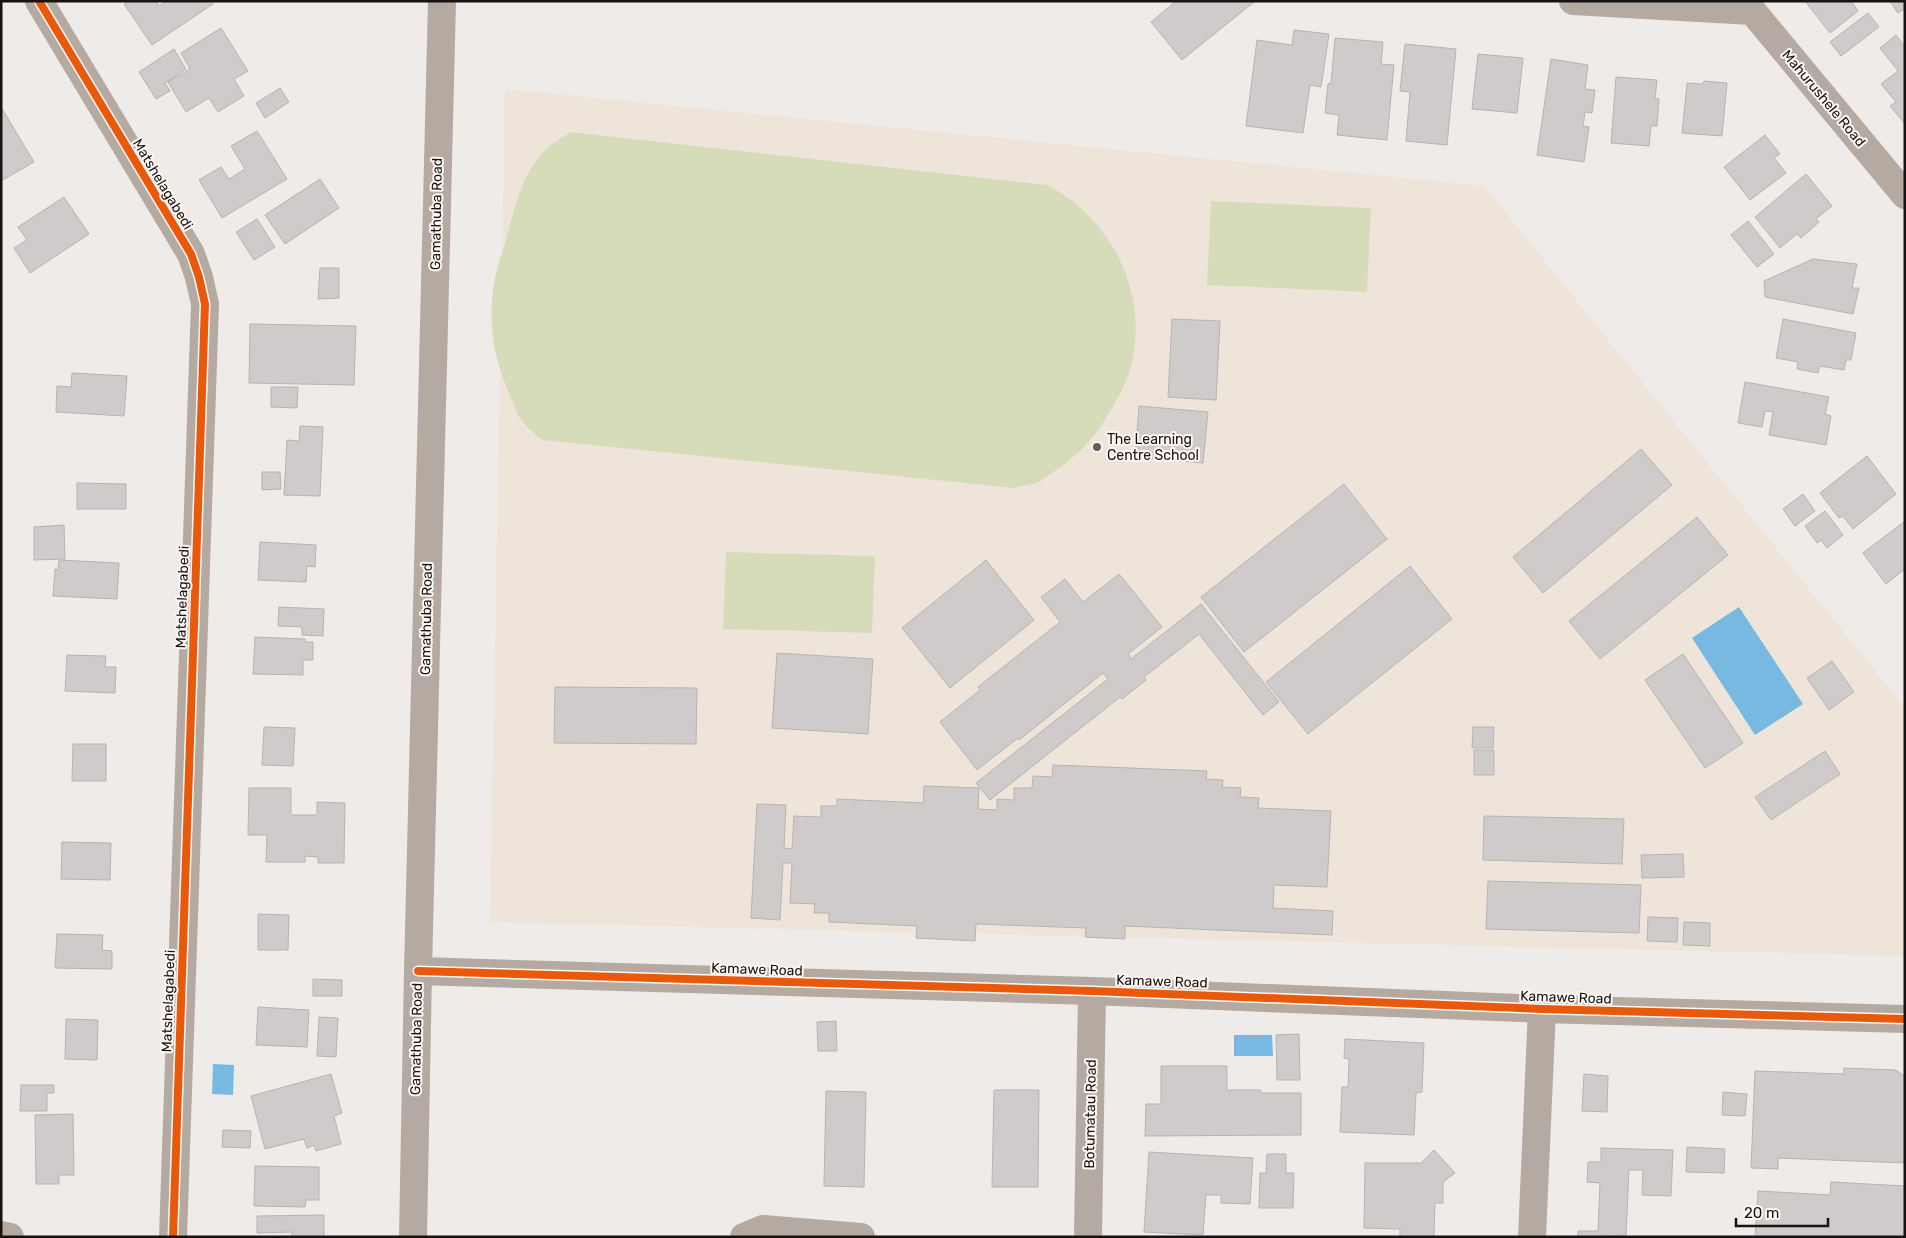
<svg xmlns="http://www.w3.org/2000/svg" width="1906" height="1238" viewBox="0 0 1906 1238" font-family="Rubik,sans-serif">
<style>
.education{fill:#efe4da}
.green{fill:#d6dcb9}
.water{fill:#78b9e1}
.building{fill:#cecbca;stroke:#b6b4b3}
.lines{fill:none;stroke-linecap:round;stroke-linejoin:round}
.minor{stroke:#b5aaa2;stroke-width:28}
.cycleway-casing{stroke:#fef7f3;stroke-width:11}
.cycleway{stroke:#e8590c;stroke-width:8}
.poi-dot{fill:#625f5d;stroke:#fef7f3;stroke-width:2}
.labels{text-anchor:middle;stroke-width:4;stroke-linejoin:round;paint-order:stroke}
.street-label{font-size:14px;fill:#161312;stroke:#fef7f3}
.poi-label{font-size:14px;fill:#161312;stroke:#fef7f3;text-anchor:start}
</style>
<rect width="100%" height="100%" fill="#eeebe9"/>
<path class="education" d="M505 89 1484 186 1905 708V956L490 922Z"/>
<path class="green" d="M571 132 1047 185C1114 219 1152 299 1129 373 1123 390 1114 405 1105 420 1089 444 1076 457 1052 473 1047 476 1042 481 1036 483 1029 485 1021 486 1014 488L543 440C518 422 518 415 507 388 490 348 487 308 498 265 501 255 505 246 507 236 515 207 522 175 543 152 550 144 562 138 571 132Z
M1211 201 1371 208 1367 292 1207 285Z
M726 552 875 556 872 633 723 629Z"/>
<path class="water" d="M1739 607 1803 704 1755 735 1692 638Z
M1234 1035H1272L1273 1056H1234Z
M213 1064 234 1065 233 1095 212 1094Z"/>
<path class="building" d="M128 1H156L159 6 166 1H211L213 4 152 45 124 4Z
M1176 1H1253L1254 2 1182 60 1151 22Z
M1805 1H1851L1858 11 1830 33Z
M1890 1H1905V8L1898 13Z
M1868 13 1879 27 1841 56 1830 42Z
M221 28 248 71 234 79 244 96 218 112 209 98 186 112 168 82 190 69 181 53Z
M1294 30 1329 34 1321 87 1310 85 1303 133 1246 126 1257 40 1292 45Z
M1896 35 1905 47V124L1890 106 1896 102 1881 84 1898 71 1880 48Z
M1335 38 1383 42 1381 64 1394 65 1387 140 1337 135 1339 115 1325 113 1328 84 1331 83Z
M1405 44 1456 49 1447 145 1406 141 1410 92 1400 91Z
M174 49 186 69 165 83 170 91 156 99 139 72Z
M1478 54 1523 58 1517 113 1472 109Z
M1551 59 1588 65 1585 89 1595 90 1592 113 1585 112 1583 126 1589 127 1584 162 1537 155Z
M1616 77 1657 80 1655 99H1659L1657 126H1651L1649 146 1611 143Z
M1704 81 1727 83 1722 136 1682 133 1687 83 1703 84Z
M280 88 289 102 265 118 256 103Z
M1 107 34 162 1 181Z
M257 131 287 179 222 218 199 180 221 167 229 179 245 169 231 146Z
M1765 135 1780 154 1774 158 1786 173 1750 200 1724 167Z
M1806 174 1832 206 1816 219 1819 222 1801 238 1797 234 1780 248 1755 217Z
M320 179 339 208 285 244 265 215Z
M64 197 89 234 30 273 14 248 27 240 18 227Z
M257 219 275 247 254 260 236 232Z
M1748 221 1774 254 1757 267 1731 235Z
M1813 259 1857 264 1852 288H1859L1853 314 1765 297 1764 281Z
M320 268H339V298L318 299Z
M1172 319 1220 321 1216 400 1168 397Z
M1783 319 1856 333 1851 360H1846L1844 370 1820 366 1818 373 1797 369 1798 362 1776 358Z
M250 324 356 326 354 385 249 383Z
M72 373 127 376 124 416 56 412 57 386 71 387Z
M1745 382 1829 397 1825 414 1831 416 1826 445 1769 435 1773 412 1765 411 1762 427 1738 423Z
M271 387H298L297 408 271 407Z
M1139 406 1208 412 1203 463 1135 457Z
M300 426 323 427 320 496 284 495 287 440 299 441Z
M1641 449 1672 485 1543 593 1513 557Z
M1867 456 1896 494 1853 529 1843 516 1839 518 1820 493Z
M262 472H280L281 489 262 490Z
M77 483 126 484V509H77Z
M1344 484 1387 539 1244 652 1201 597Z
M1803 494 1815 511 1795 526 1783 509Z
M1825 511 1843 535 1827 548 1821 540 1817 543 1805 526Z
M1697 517 1728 555 1600 659 1569 621Z
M1905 521V569L1886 584 1863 553Z
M64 525 65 559 34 560V527Z
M260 542 316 545 315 567 307 566 306 582 258 580Z
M59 560 119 563 117 599 53 596 55 569 58 570Z
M986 560 1034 620 950 688 902 628Z
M1410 566 1452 619 1308 734 1266 682Z
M1119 574 1162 627 1128 654 1131 659 1201 604 1279 702 1263 715 1199 634 1144 677 1146 680 1122 699 1120 697 990 800 976 783 1108 679 1103 673 1019 740 1018 738 977 770 940 722 980 690 978 687 1060 622 1041 597 1065 579 1083 602Z
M279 607 324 609 323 636 302 635V627L278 626Z
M255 637 305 639V642H313V660H303V675L253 674Z
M777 653 873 659 868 734 772 728Z
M1683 654 1743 743 1705 768 1645 680Z
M67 655 106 656 105 667H116L115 693 65 691Z
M1832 661 1854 692 1829 710 1807 678Z
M555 687 697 688 696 744 554 743Z
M264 727 295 728 293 766 262 765Z
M1473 727H1494L1493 748H1472Z
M73 744H106V781H72Z
M1474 750H1494V775H1474Z
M1825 751 1840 774 1771 820 1755 797Z
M1053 765 1207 771 1206 779 1223 780 1222 787 1241 788 1240 797 1259 798 1258 808 1331 811 1327 887 1274 885 1273 908 1333 911 1332 935 1125 926V939L1085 937 1086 928 976 924 975 941 916 938 917 926 829 922V913H814L815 904 790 903 792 863H783L780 920 751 918 757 804 786 805 784 848 792 849 794 816 821 817V806H837V799L923 803 924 786 979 788 978 809 997 810V799L1014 800V788H1032L1033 776 1052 777Z
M249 788H291V815H317V802L345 803 344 863H318V857L305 856V862H266L267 835H248Z
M1484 816 1624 819 1622 864 1483 860Z
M62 842 111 843 110 880 61 879Z
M1683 854 1684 877 1642 878 1641 855Z
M1488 881 1641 885 1639 933 1486 929Z
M258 914 289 915 288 950H258Z
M1648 917 1678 918 1677 942 1647 941Z
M1684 922 1710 923V946L1683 945Z
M57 934 103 935 102 950 112 951V969L55 968Z
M313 979 342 980V996H313Z
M258 1007 309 1010 307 1047 256 1045Z
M319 1017 338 1018 336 1057 317 1056Z
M66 1019 98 1020 97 1060 65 1059Z
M836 1021 837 1051H818L817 1022Z
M1299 1034 1300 1080H1277L1276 1035Z
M1345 1039 1424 1043 1422 1092 1416 1093 1414 1135 1340 1132 1342 1087H1348L1349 1059 1344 1058Z
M1161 1066H1227V1090H1261V1093H1301V1135L1145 1136 1146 1104H1161Z
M1844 1068 1895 1070 1905 1076V1163L1778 1158V1169L1751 1168 1755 1071 1844 1074Z
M331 1074 342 1113 334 1116 341 1144 316 1151 314 1145 307 1148 304 1139 265 1149 251 1096Z
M1584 1074 1608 1076 1607 1112 1582 1111Z
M21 1085H54V1093H47V1111H20Z
M994 1090H1039L1038 1187H992Z
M826 1091 866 1092 864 1187 824 1186Z
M1723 1092 1747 1094 1745 1116 1722 1115Z
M73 1114 74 1175H59V1184H36L35 1115Z
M223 1130 251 1131 250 1148 222 1147Z
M1687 1147 1725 1149 1724 1173 1686 1172Z
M1601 1148 1673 1150 1671 1196 1642 1195 1643 1170H1629L1626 1235 1578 1237V1231H1598L1600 1183 1587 1182 1588 1162H1601Z
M1434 1150 1455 1173 1443 1182V1203H1435L1434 1237H1400V1229L1364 1228 1365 1163H1421Z
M1149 1152 1253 1158 1250 1204 1221 1203V1195H1206L1203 1235 1144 1232Z
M1267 1154H1286V1173H1294L1293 1208H1259L1260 1173H1266Z
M255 1166 319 1167V1200H306L305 1207 254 1206Z
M1831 1182 1905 1186V1237H1755L1758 1191 1830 1195Z
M324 1215V1237H292V1232L257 1233V1216Z"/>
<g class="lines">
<path class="minor" d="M39 1 191 254 199 277 205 304 173 1237
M1573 1 1752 11
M1744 1 1905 195
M418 971 1092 991 1542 1009 1905 1019
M1 1235 10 1237
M413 1237 418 971 442 1
M744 1237 763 1229 861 1237
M1088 1237 1092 991
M1532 1237 1542 1009"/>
<defs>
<path id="cycleway" d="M39 1 191 254 199 277 205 304 173 1237
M418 971 1092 991 1542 1009 1905 1019"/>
</defs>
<use href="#cycleway" class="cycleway-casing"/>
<use href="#cycleway" class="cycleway"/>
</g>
<circle class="poi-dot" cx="1097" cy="447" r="5"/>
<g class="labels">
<g class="street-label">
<text transform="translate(1824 98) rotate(50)" y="5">Mahurushele Road</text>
<text transform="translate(163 184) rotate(59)" y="5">Matshelagabedi</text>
<text transform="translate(436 214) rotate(-89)" y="5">Gamathuba Road</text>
<text transform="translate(182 597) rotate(-88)" y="5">Matshelagabedi</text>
<text transform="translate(426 619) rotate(-89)" y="5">Gamathuba Road</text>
<text transform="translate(757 969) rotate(2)" y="5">Kamawe Road</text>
<text transform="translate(1162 981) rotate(2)" y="5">Kamawe Road</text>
<text transform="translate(1566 997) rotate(2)" y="5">Kamawe Road</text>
<text transform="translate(168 1001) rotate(-88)" y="5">Matshelagabedi</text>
<text transform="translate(416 1039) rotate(-89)" y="5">Gamathuba Road</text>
<text transform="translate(1090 1114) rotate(-89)" y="5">Botumatau Road</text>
</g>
<g class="poi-label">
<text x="1107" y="444">The Learning<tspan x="1107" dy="16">Centre School</tspan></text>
</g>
</g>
<rect width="1906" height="1238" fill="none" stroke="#161312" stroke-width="5"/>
<path d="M1736 1218v8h92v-8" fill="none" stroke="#161312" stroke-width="2.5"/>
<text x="1744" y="1218" font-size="15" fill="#161312" stroke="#fef7f3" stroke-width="4" paint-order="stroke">20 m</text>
</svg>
